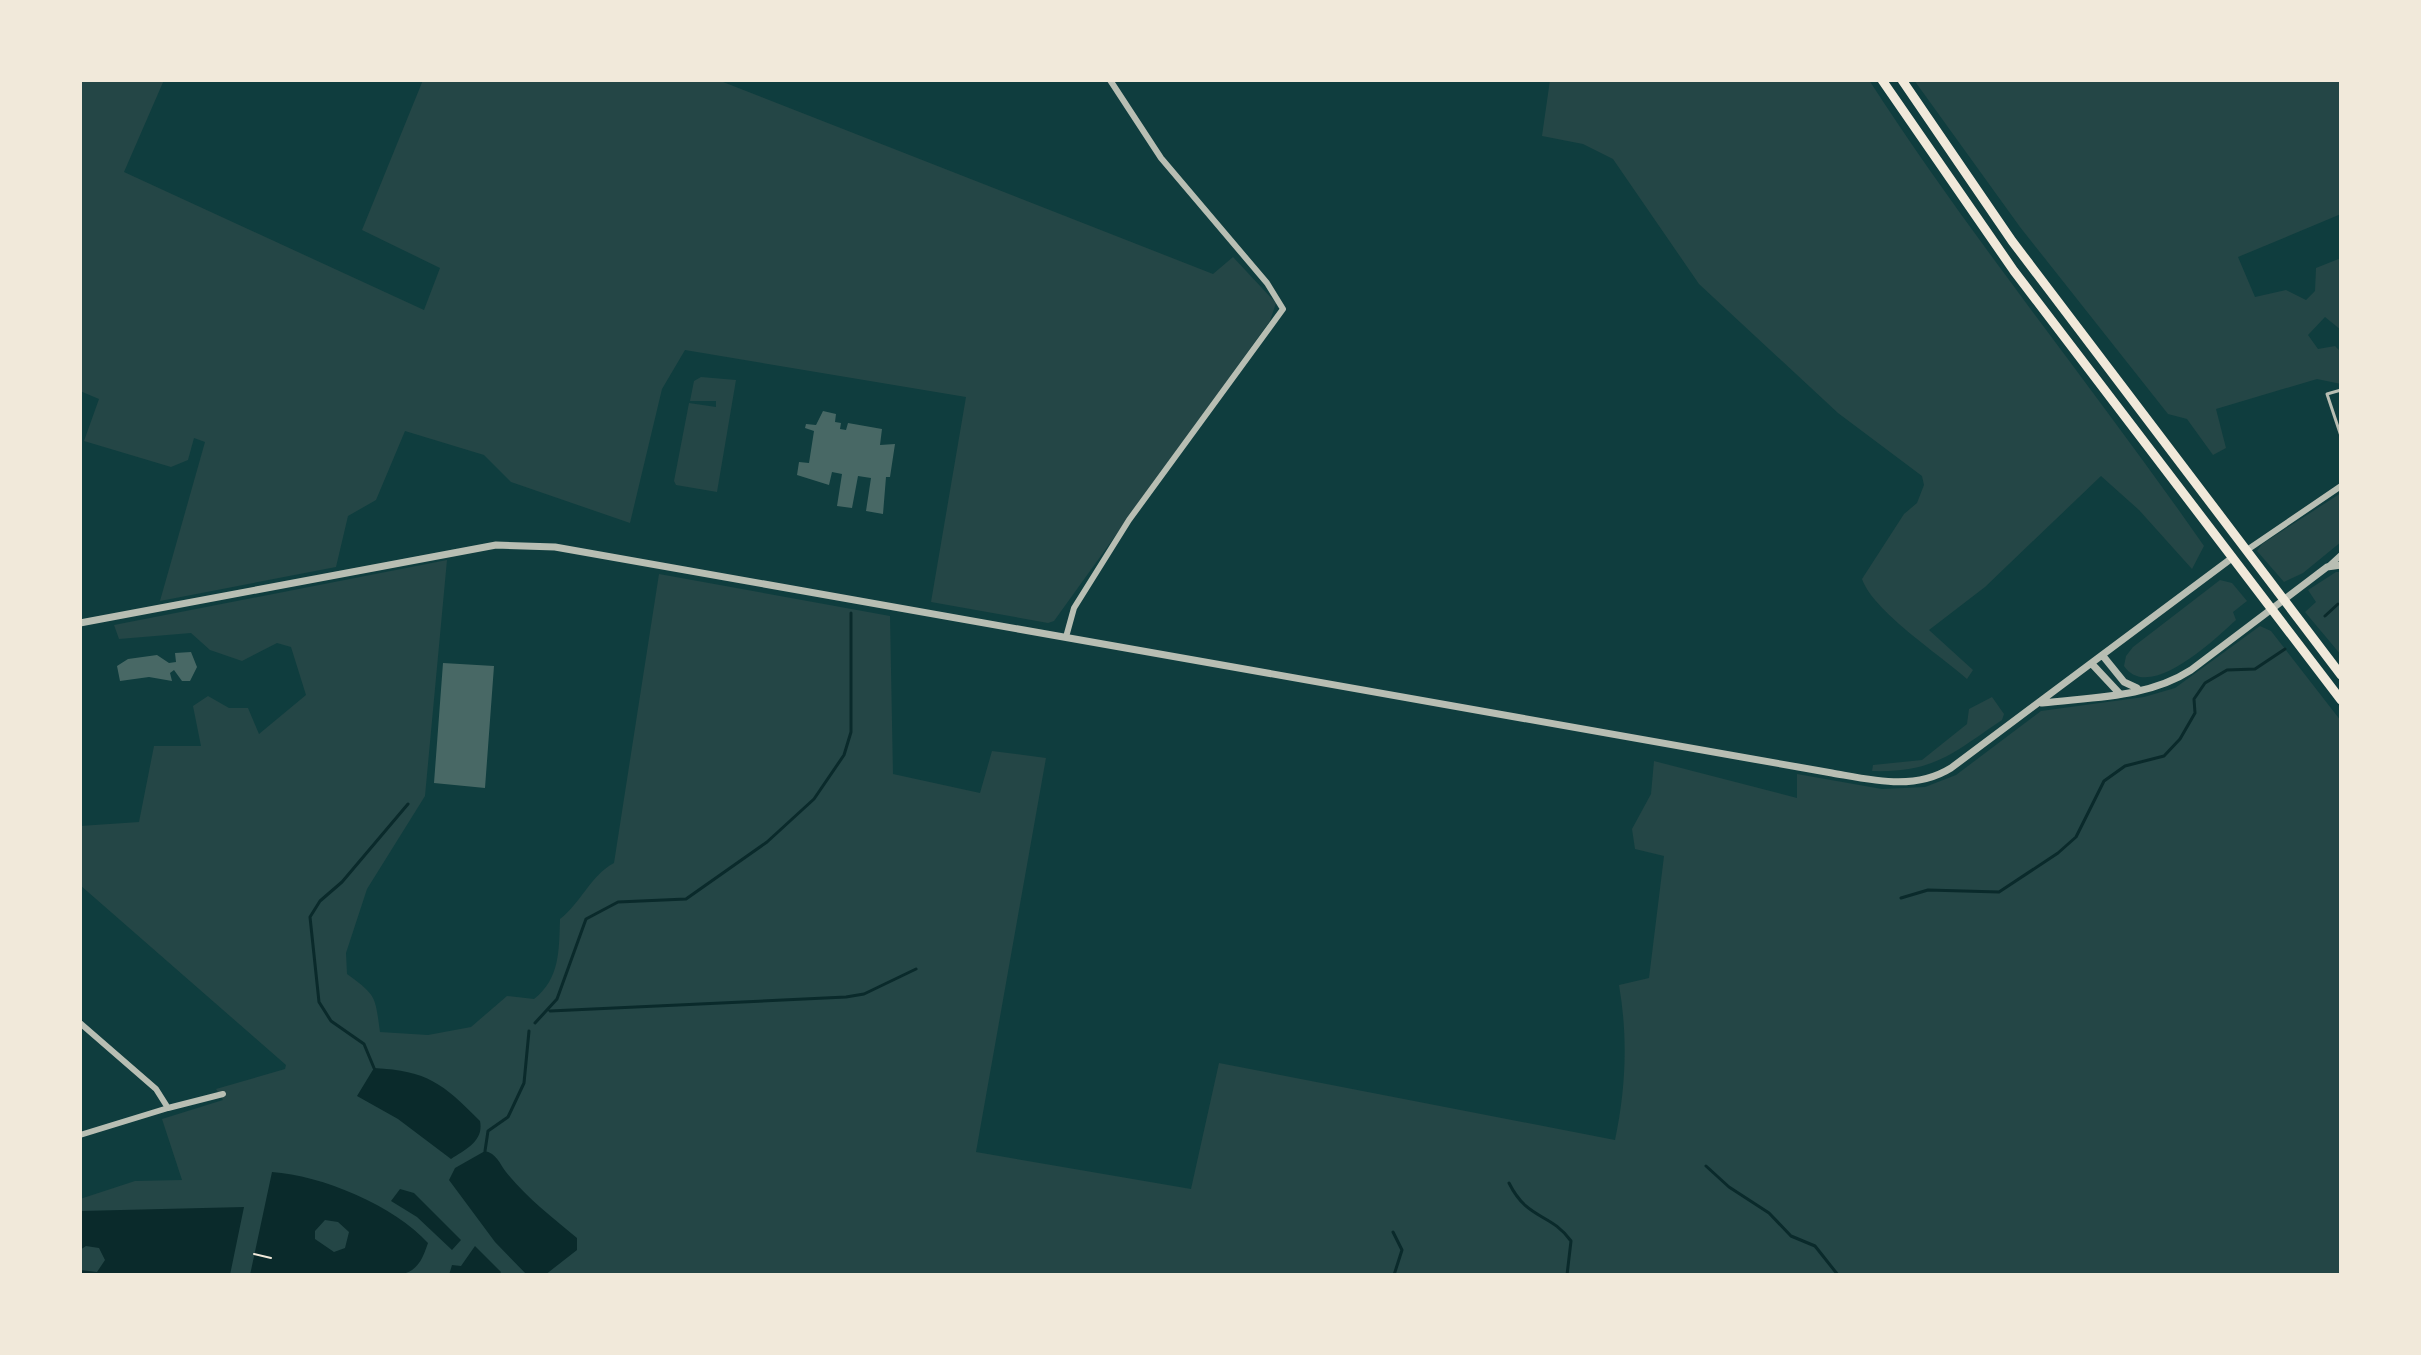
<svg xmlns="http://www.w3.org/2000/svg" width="2421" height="1355" viewBox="0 0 2421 1355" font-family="Ubuntu,sans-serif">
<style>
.green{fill:#244646}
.water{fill:#0a2a2b;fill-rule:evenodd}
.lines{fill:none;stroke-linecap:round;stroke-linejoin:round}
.stream{stroke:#0a2a2b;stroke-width:3}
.building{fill:#486865}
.path{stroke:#f1e9da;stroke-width:2}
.service{stroke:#b8beb3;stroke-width:3}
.minor{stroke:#b8beb3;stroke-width:6}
.tertiary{stroke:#b8beb3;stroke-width:7}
.primary{stroke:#f1e9da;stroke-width:9}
</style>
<rect width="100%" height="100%" fill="#0f3d3e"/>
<path class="green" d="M80 80H164L124 172 424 310 440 268 362 230 423 80H718L1213 274 1233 257 1276 303 1270 321 1054 621 1048 623 931 602 966 397 685 350 662 389 630 523 511 482 484 455 405 431 376 500 348 516 336 567 160 601 205 442 194 438 188 460 171 467 84 441 99 399 80 391Z
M1550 80H1869C1973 241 2095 389 2204 546L2192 569 2139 510 2101 476 1985 587 1929 630 1973 670 1967 679C1939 654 1873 611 1862 579L1904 514 1917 503 1924 485 1922 476 1838 413 1699 284 1613 159 1583 144 1542 136Z
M1914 80H2341V214L2238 257 2255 297 2286 290 2306 300 2315 291 2316 268 2341 258V330L2325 317 2308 335 2318 349 2335 346 2341 352V384L2317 379 2216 409 2226 448 2213 455 2187 419 2168 414 2020 227Z
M701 377 736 380 717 492 676 485 674 481 689 403 716 407V401H690L694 381Z
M2341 493V542L2303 573 2284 582 2257 551 2262 544Z
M447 560 425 796 367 889 346 953 347 974C377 996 375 996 380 1032L428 1035 471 1027 507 996 534 999C560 979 559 950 560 919 581 903 590 876 614 863L659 574 890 616 893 774 980 793 992 751 1046 758 976 1152 1191 1189 1219 1063 1615 1140C1626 1088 1628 1037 1619 985L1649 978 1664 856 1635 849 1632 829 1651 794 1654 761 1797 798V774L1882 789 1925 787 1956 775 2041 711 2144 697 2175 688 2260 626 2271 631 2341 721V1275H80V1199L135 1181 182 1180 162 1119 223 1100 216 1089 285 1069 286 1065 80 885V826L139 822 154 746H201L193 706 208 696 229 708H248L259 734 306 695 291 647 277 643 242 661 210 650 191 633 119 639 114 625Z
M2336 572H2341V655L2305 612 2316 602 2308 590Z
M2220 580 2232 583 2247 601 2233 612 2236 620C2215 639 2149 703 2124 666L2126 656 2133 647Z
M1992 697 2004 714 2002 720C1953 753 1934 773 1872 771L1873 765 1922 760 1967 724 1969 709Z"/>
<path class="water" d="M374 1068C428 1071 442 1083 480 1121 484 1141 466 1149 451 1159L398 1119 357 1096Z
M485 1151C496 1153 500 1164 506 1172 527 1198 552 1217 577 1238V1250L545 1275H527L495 1242 449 1180 455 1168Z
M272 1172C321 1175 395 1206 428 1243 422 1261 417 1272 398 1275H250ZM325 1220 338 1222 349 1232 345 1248 334 1252 315 1239V1231Z
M400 1189 414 1193 461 1240 452 1250 417 1217 391 1201Z
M244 1207 230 1275H80V1270L97 1272 105 1260 99 1248 86 1246 80 1250V1211Z
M475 1246 501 1272 499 1275H449L452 1265 461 1266Z"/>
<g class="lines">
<path class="stream" d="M2325 616 2338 604
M1901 898 1928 890 1999 892 2058 853 2076 837 2104 781 2125 766 2164 756 2180 739 2195 713 2194 699 2205 683 2227 670 2255 669 2285 649
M550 1011 846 997 864 994 916 969
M535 1023 557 999 586 919 618 902 686 899 767 842 814 799 844 755 851 732V613
M374 1068 364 1044 331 1021 319 1002 310 917 320 901 342 882 408 804
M485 1151 488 1131 508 1117 524 1083 529 1031
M1706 1166 1729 1187 1769 1213 1791 1236 1815 1246 1838 1275
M1509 1183C1528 1221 1550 1212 1571 1241L1567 1275
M1393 1232 1402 1250 1394 1275"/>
</g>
<path class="building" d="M823 411 836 414 835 422 841 423 840 429 846 430 848 423 882 429 880 445 895 444 890 477H886L883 514 866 511 871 478 858 476 852 508 837 506 842 474 832 472 829 485 797 475 799 462 809 463 814 431 805 428 806 424 816 425Z
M191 652 197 667 190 681H182L174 670 170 673 172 681 149 677 120 681 117 666 128 659 157 655 169 663 176 662 175 653Z
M443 663 494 666 485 788 434 783Z"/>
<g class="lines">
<path class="path" d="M254 1254 271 1258"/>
<path class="service" d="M2341 390 2327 394 2341 436"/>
<path class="minor" d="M2247 550 2341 486
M2329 566 2341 555
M1066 637 1074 608 1129 520 1283 309 1267 283 1161 158 1110 80
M80 1023 156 1089 168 1108 80 1135
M168 1108 223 1094"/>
<path class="tertiary" d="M80 623 496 545 555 547 1832 773C1872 780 1914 791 1951 768L2232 558
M2103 656 2124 682 2137 688
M2092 664 2120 694
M2042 703C2092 697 2148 698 2191 670L2327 567 2341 565"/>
<path class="primary" d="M1882 80 2014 271 2341 700
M1902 80 2012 241 2341 675"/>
</g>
<rect width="2421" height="1355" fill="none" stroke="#f1e9da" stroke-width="164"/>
</svg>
